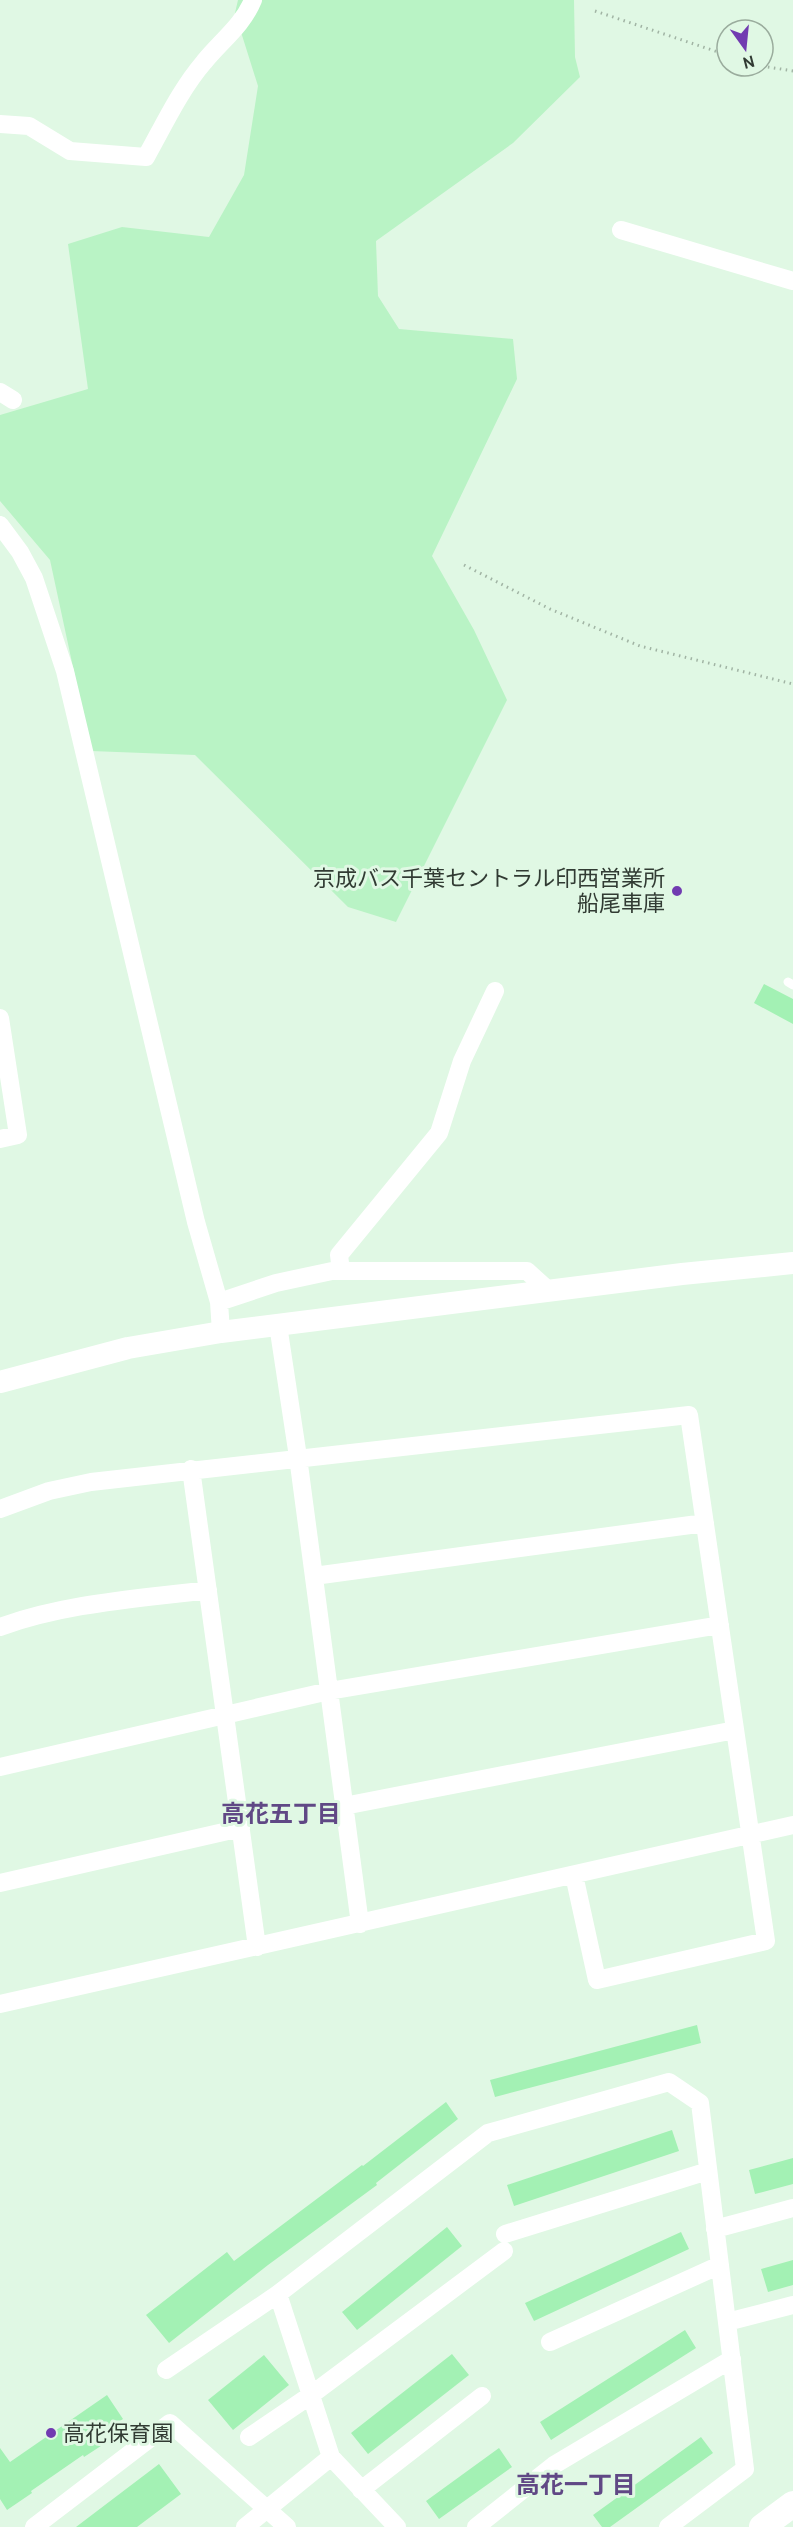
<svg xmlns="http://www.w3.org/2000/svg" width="793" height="2527" viewBox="0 0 793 2527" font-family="Cabin,'Noto Sans JP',sans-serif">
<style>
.green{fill:#b9f3c5}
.building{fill:#a3f1b4}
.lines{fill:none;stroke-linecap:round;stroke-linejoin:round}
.path{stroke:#a1b4a4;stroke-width:3;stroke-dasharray:1.5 4.5;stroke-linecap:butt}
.service{stroke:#fff;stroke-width:9}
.minor{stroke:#fff;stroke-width:18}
.tertiary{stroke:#fff;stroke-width:22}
.secondary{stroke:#fff;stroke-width:26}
.poi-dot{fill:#713bb1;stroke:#e0f8e4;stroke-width:2}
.labels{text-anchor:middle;stroke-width:6;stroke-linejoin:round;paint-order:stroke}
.poi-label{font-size:22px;fill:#313b33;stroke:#e0f8e4;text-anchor:end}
.neighbourhood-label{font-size:24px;font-weight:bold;fill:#604885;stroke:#e0f8e4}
</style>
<rect width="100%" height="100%" fill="#e0f8e4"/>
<path class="green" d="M238 0H574L575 57 580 77 513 143 376 241 378 296 399 329 513 339 517 379 432 556 474 630 507 700 396 922 348 907 195 755 91 751 50 560 0 501V415L88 389 68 244 122 227 209 237 244 175 258 86 235 13Z"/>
<path class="building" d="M764 984 793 999V1024L754 1003Z
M697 2025 701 2043 495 2097 490 2080Z
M446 2102 458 2119 376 2183 377 2185 268 2265 169 2343 146 2315 227 2252 234 2261 362 2165 363 2166Z
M672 2130 679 2151 514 2206 507 2185Z
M793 2158V2184L755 2194 749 2170Z
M447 2227 462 2246 357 2330 342 2312Z
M681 2232 689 2249 534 2321 525 2303Z
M793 2260V2285L768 2292 761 2269Z
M685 2330 696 2348 551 2440 540 2422Z
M452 2354 469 2375 368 2454 351 2433Z
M264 2355 289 2385 233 2430 208 2400Z
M107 2395 123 2419 98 2436 104 2444 84 2457 83 2455 31 2491 32 2493 7 2510 0 2499V2448L10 2462Z
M701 2437 713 2453 610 2527H602L593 2515Z
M499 2448 512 2467 439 2519 426 2501Z
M159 2464 181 2494 137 2527H76Z"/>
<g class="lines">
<path class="path" d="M595 11 727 55
M762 66 793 71
M464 565 550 609 640 646 793 684"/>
<path class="service" d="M788 982 793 985"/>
<path class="minor" d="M0 124 29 126 70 151 146 157C164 125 180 90 204 62 221 41 243 25 253 0
M621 230 793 281
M0 392 13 400
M0 525 20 552 34 578 65 671 196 1222 219 1302 221 1332
M0 1018 18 1135 0 1139
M341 1271 339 1255 439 1133 462 1061 495 991
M219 1302 276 1283 332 1271H527L548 1290
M278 1325 298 1457 360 1924
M191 1469 257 1947
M0 1509 49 1491 91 1482 689 1415 766 1941 597 1980 574 1875
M314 1576 705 1523
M0 1627C66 1603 138 1599 208 1590
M0 1767 329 1691 720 1625
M344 1806 735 1730
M0 1883 241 1828
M0 2004 793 1825
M715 2229 793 2208
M505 2234 708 2171
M727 2322 793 2305
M550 2342 720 2265
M166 2370 278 2294
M249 2437 311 2395 504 2251
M361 2490 482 2396
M34 2527 170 2423 287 2527
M245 2527 331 2457
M397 2527 331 2457 278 2294 488 2133 669 2082 700 2103 745 2469 668 2527
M476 2527 554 2465 732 2359"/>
<path class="tertiary" d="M0 1382 128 1348 221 1332 682 1274 793 1263"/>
<path class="secondary" d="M762 2527 793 2504"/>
</g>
<g class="poi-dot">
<circle cx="677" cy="891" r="6"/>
<circle cx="51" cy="2433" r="6"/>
</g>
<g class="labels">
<g class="poi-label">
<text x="665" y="886">京成バス千葉セントラル印西営業所<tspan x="665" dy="25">船尾車庫</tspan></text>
<text x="63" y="2441" text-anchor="start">高花保育園</text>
</g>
<g class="neighbourhood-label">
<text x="281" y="1822">高花五丁目</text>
<text x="576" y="2493">高花一丁目</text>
</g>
</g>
<g transform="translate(745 48) rotate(165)"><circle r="28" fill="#e0f8e4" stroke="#9aac9d" stroke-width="1.5"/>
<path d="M0-4.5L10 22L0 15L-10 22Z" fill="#713bb1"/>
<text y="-9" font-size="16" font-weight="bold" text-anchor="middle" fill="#313b33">N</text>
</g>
</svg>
